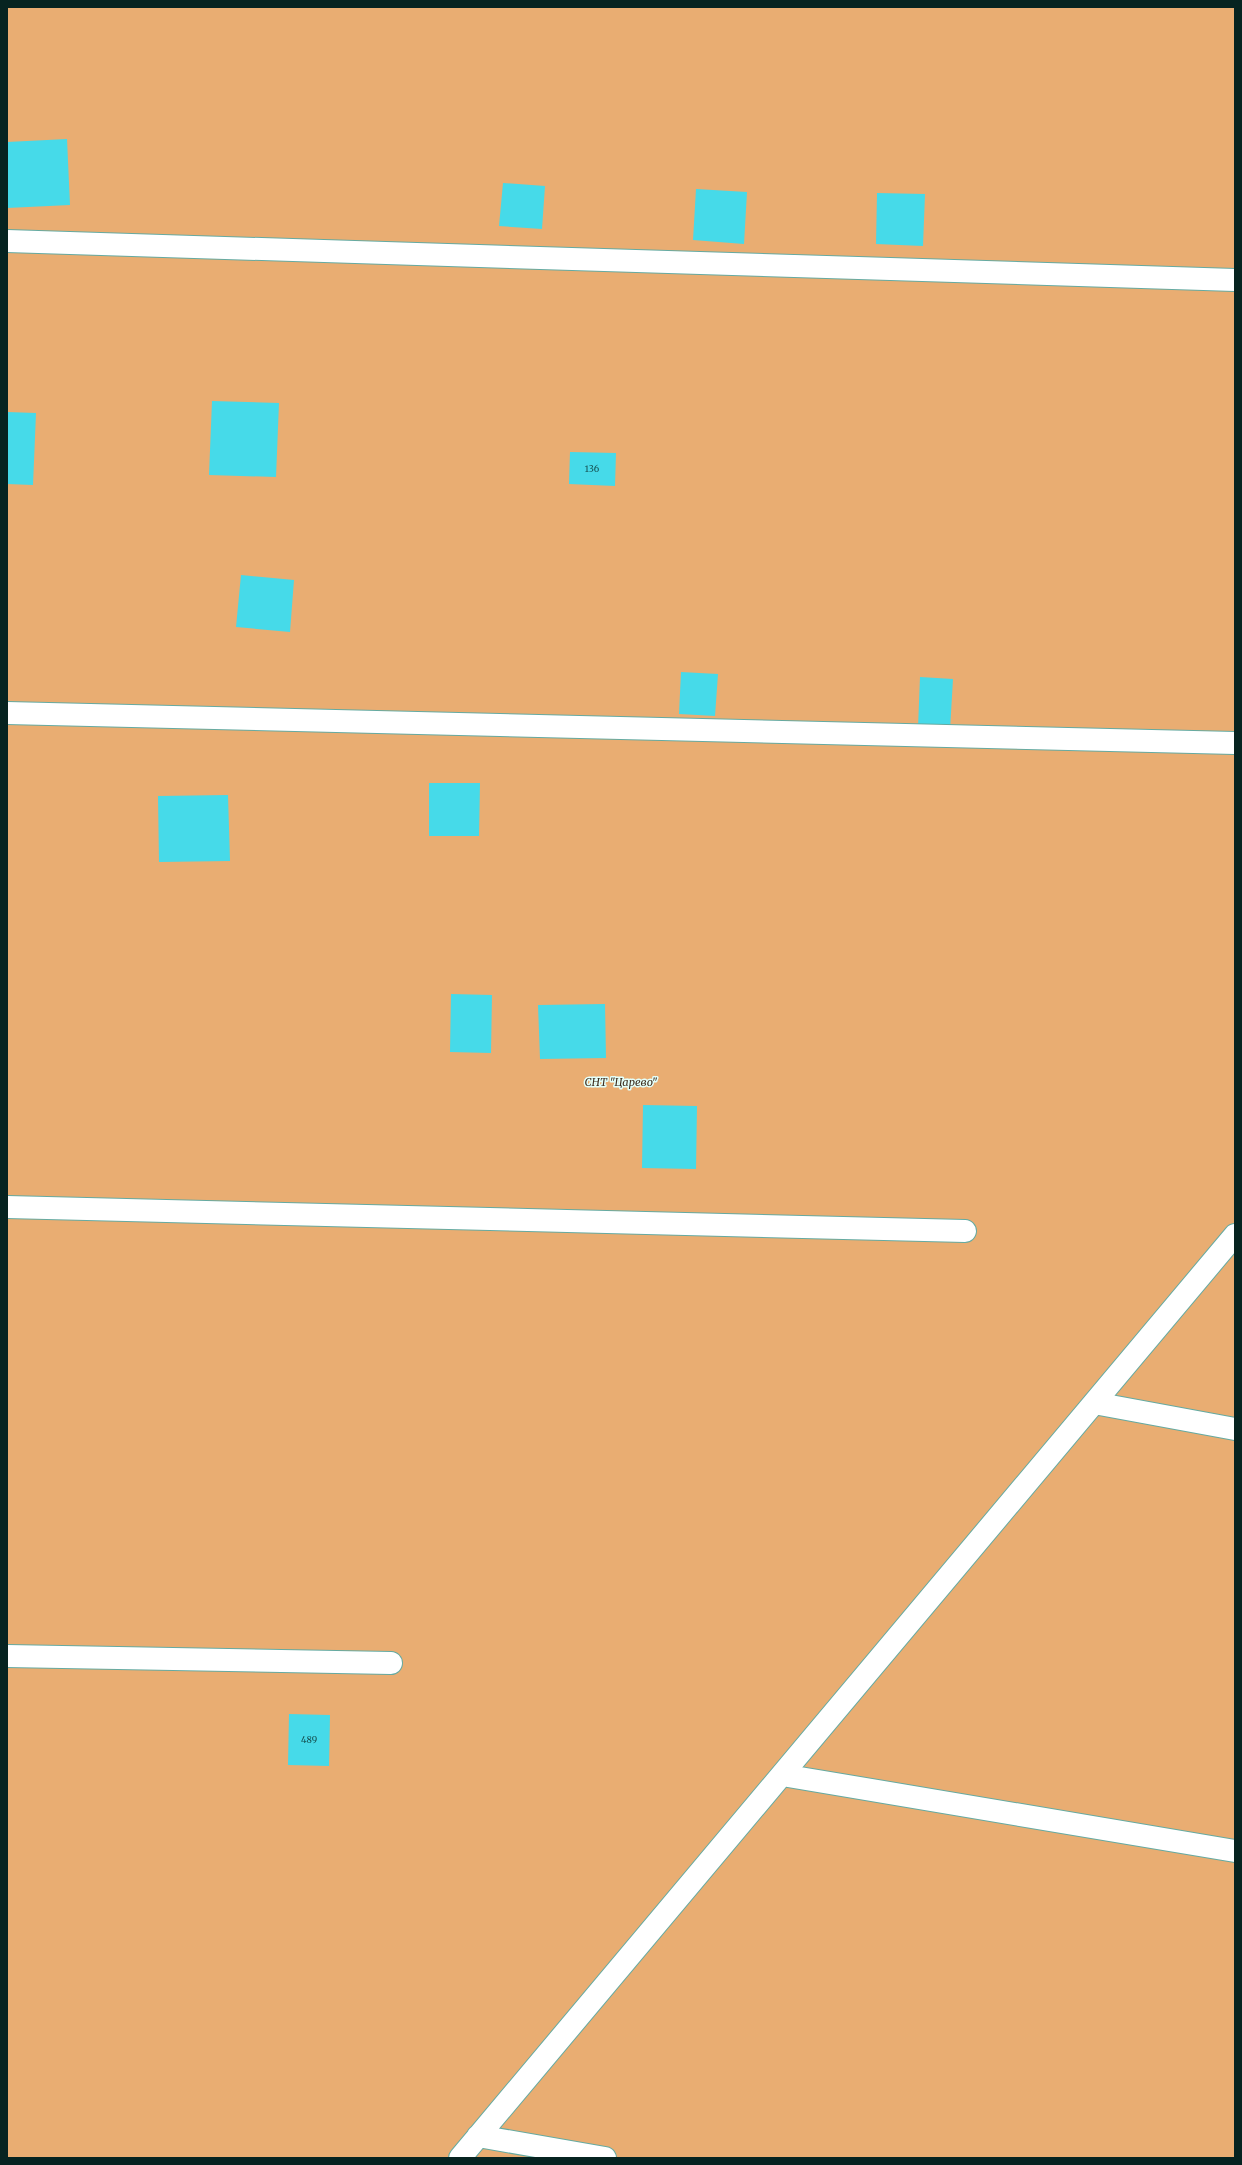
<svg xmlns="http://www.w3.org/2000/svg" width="1242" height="2165" viewBox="0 0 1242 2165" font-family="Merriweather,serif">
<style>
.green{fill:#e9ad72}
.building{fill:#46dae9}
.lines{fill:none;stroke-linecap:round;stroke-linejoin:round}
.street-casing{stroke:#65aaa1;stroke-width:24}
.street{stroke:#fff;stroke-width:22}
.labels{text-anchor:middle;stroke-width:3;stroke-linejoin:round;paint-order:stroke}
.number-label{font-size:9px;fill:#165152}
.park-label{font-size:11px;font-style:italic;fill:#3d2c1c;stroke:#e4fffa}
</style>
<rect width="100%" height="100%" fill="#a1e7dd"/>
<path class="green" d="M7 7H1235V2158H7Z"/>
<path class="building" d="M67 139 70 205 7 208V142Z
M503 183 545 186 542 229 499 226Z
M696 189 747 192 744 244 693 240Z
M877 193 925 194 923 246 876 244Z
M212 401 279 403 276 477 209 475Z
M7 412 36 413 33 485 7 484Z
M570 452 616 453 615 486 569 484Z
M241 575 294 580 290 632 236 627Z
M681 672 718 674 715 716 679 714Z
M920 677 953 679 950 730 918 728Z
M429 783H480L479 836H429Z
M228 795 230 861 159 862 158 796Z
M451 994 492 995 491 1053 450 1052Z
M605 1004 606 1058 540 1059 538 1005Z
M643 1105 697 1106 696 1169 642 1168Z
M289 1714 330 1715 329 1766 288 1765Z"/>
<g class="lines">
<defs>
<path id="street" d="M7 241 1235 280
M7 713 1235 743
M7 1207 965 1231
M1094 1403 1235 1429
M7 1656 391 1663
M782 1775 1235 1851
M478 2136 605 2158
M460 2158 1235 1235"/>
</defs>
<use href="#street" class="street-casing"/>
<use href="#street" class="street"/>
</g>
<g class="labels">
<g class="number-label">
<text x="592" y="472">136</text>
<text x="309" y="1743">489</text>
</g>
<g class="park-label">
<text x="621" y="1086">СНТ "Царево"</text>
</g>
</g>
<rect width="1242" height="2165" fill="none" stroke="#062320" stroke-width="16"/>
</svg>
